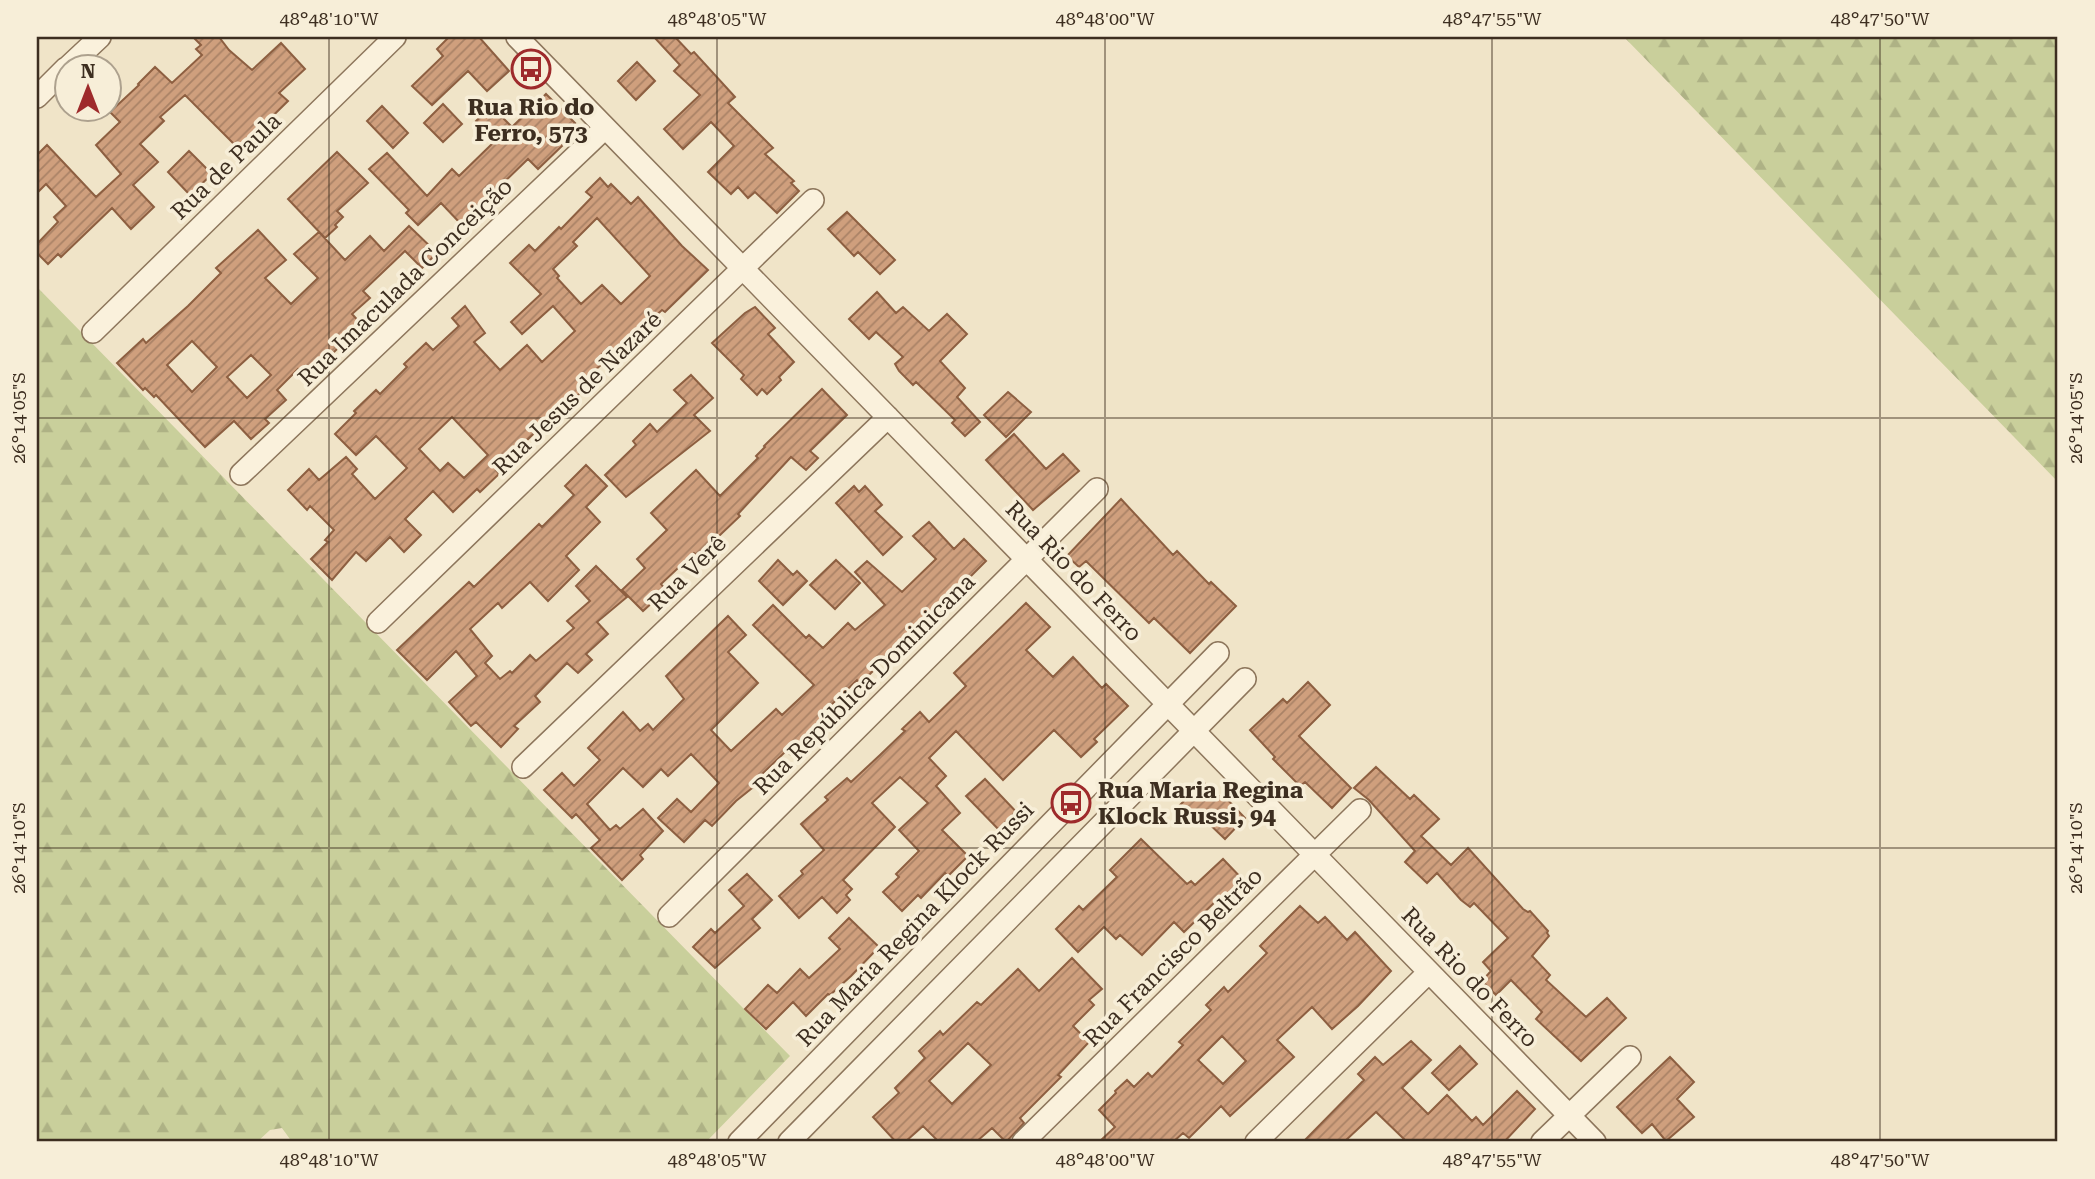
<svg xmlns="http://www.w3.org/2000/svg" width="2095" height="1179" viewBox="0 0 2095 1179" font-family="'Roboto Serif',serif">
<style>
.forest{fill:url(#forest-firs)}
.building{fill:url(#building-hatch);stroke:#8d5f41;stroke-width:2;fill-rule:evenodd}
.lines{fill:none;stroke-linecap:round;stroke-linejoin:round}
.minor-casing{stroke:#8d765c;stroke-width:24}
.minor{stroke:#faf1dc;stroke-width:21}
.ticks{fill:none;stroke:#3d2e20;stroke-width:2;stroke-opacity:0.45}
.labels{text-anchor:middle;stroke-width:7;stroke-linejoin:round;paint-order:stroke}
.poi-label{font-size:23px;font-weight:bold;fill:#3d2e20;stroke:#f7eed8}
.street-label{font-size:23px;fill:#3d2e20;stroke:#f7eed8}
.neatline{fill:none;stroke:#3d2e20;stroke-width:2.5}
.ticks-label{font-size:18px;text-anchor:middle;fill:#3d2e20}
</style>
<defs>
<pattern id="forest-firs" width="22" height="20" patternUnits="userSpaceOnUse" patternTransform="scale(1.75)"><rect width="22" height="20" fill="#c9cf9b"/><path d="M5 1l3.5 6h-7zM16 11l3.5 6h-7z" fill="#aeb285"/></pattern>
<pattern id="building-hatch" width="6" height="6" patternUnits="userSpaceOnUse" patternTransform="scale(1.75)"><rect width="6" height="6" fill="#cf9f7d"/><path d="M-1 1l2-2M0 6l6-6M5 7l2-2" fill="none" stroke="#a98266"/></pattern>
</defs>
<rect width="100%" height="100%" fill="#f0e4c8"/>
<path class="forest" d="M1624 37H2058V482Z
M37 287 790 1056 706 1142H292L282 1128 270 1130 257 1142H37Z"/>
<path class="building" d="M193 37H219L229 50 252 70 281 43 305 69 279 93 288 101 239 149 185 95 160 117 164 121 140 144 158 162 133 185 154 207 131 229 112 208 61 257 58 254 48 264 37 253V244L58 222 54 217 66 206 46 184 37 193V155L47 145 96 197 121 174 96 145 120 122 110 112 139 85 138 84 155 67 172 83 202 55 196 49 201 45Z
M449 37H479L509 71 487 91 468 71 432 105 412 86 443 56 437 49Z
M654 37H675L691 54 694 52 735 97 728 103 773 148 765 154 794 181 791 183 799 191 777 213 755 192 748 198 738 187 731 194 708 172 734 146 711 122 683 149 664 129 700 95 674 71 680 65Z
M637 62 655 81 636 100 618 81Z
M546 94 575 123 557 139 563 145 538 169 528 159 461 224 441 203 418 225 406 213 409 210 369 169 387 153 427 196 452 169 459 176 495 141 476 121 491 106 512 127Z
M443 104 462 124 443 142 424 123Z
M382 106 408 133 393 148 367 121Z
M189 151 212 174 190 195 168 172Z
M337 152 368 183 337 211 343 217 335 225 337 227 325 238 288 199Z
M600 178 608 187 611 184 631 204 638 197 682 246 708 270 665 312 662 310 593 372 597 376 552 421 550 418 496 470 499 474 480 492 477 489 453 512 433 491 405 519 421 535 404 552 390 537 366 561 356 552 332 580 311 559 328 542 325 540 334 530 310 506 307 510 288 490 309 469 319 480 346 457 357 469 352 474 375 499 407 468 376 436 356 455 335 434 356 413 354 411 376 390 380 394 407 367 404 364 426 343 433 350 459 326 452 318 465 306 485 333 474 342 500 370 527 345 542 362 575 331 553 306 522 334 511 322 541 294 510 263 529 245 535 251 559 227 561 229 592 197 586 192ZM597 218 650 276 621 304 602 285 581 304 557 278 559 276 553 269 577 246 573 242ZM452 417 488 455 464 478 448 463 440 471 419 449Z
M847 212 895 260 880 274 858 252 854 256 828 229Z
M409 226 437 253 422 268 405 251 363 291 370 298 352 314 364 327 341 349 339 347 315 371 312 368 303 375 298 369 277 390 286 400 265 419 269 423 251 439 234 421 205 447 156 395 154 397 145 388 143 390 117 363 143 339 146 343 188 306 221 273 216 268 258 230 286 260 265 278 291 304 318 278 294 254 319 232 345 260 370 236 384 251ZM192 341 217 367 192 392 167 365ZM251 355 271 375 247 398 227 377Z
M877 292 896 313 903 307 929 331 947 314 967 334 940 361 965 388 957 397 980 422 965 436 952 423 955 420 916 382 913 385 899 371 895 364 903 357 876 332 869 339 849 319Z
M755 307 775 328 768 334 794 362 779 377 781 380 767 394 762 389 757 395 741 379 744 375 712 343 745 313Z
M691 375 713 398 694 415 710 431 626 497 605 475 636 445 633 441 650 424 657 432 687 403 674 390Z
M822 389 847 415 810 451 818 458 806 470 791 457 738 514 740 516 698 556 694 553 661 584 666 590 643 611 622 590 645 568 637 559 667 530 651 513 696 470 720 496 758 458 756 456 765 447 764 446Z
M1008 392 1031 412 1006 437 984 415Z
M1014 434 1046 469 1063 454 1079 471 1033 510 986 460Z
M586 465 607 486 586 507 600 522 566 556 579 570 548 601 530 582 502 608 498 603 470 629 492 656 485 663 500 679 510 671 512 673 530 655 536 661 574 628 567 621 590 601 576 586 596 566 627 597 597 622 608 634 586 654 592 660 578 673 567 663 535 696 540 702 514 726 518 729 501 747 476 722 471 726 449 702 477 676 456 651 427 680 397 650 469 582 474 587 539 524 542 527 574 495 565 486Z
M854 486 859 492 865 486 882 505 875 511 902 537 883 555 836 503Z
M1121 499 1173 555 1177 551 1209 584 1211 582 1236 606 1190 653 1154 618 1149 623 1086 561 1079 567 1067 556Z
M929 522 954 549 964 539 986 561 955 592 960 597 942 614 936 609 873 667 875 669 860 684 857 680 828 708 832 712 804 737 806 740 791 755 786 751 758 778 761 781 736 801 712 826 705 820 684 842 658 818 677 799 691 812 719 783 691 754 668 776 661 769 643 787 623 768 587 804 610 830 616 825 620 829 643 809 663 831 640 855 643 859 622 880 591 848 600 840 576 814 572 818 544 790 562 773 574 786 600 760 588 748 623 712 640 731 648 724 653 730 684 699 666 676 728 616 746 635 728 652 758 683 711 730 731 751 776 709 782 715 814 685 753 625 773 605 806 638 809 635 823 648 848 623 855 630 885 605 855 572 867 561 902 592 936 559 913 536Z
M778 560 793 575 797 571 807 581 783 605 759 581Z
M836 560 860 583 835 609 810 585Z
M1026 603 1050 627 1026 650 1053 677 1073 657 1102 688 1106 684 1128 706 1094 739 1097 742 1081 757 1054 730 1003 780 956 731 929 758 946 776 936 786 960 813 942 830 968 856 948 876 945 873 921 898 918 895 902 911 883 892 899 877 896 874 919 851 899 830 928 803 900 777 872 803 895 827 843 880 852 889 846 895 850 900 837 913 822 897 799 918 779 896 803 874 801 871 824 850 801 824 828 800 825 797 847 778 851 782 880 755 905 731 902 729 920 712 929 722 966 686 954 673Z
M1308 682 1330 705 1299 736 1351 788 1332 808 1305 782 1300 786 1273 759 1275 757 1250 730 1283 699 1287 703Z
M1376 767 1410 799 1414 795 1439 819 1421 836 1451 865 1468 848 1523 909 1528 912 1530 911 1548 931 1547 933 1549 936 1532 956 1550 975 1546 980 1586 1017 1607 998 1626 1018 1581 1061 1536 1019 1542 1012 1511 980 1496 995 1482 981 1491 971 1483 962 1508 938 1474 903 1470 907 1461 900 1437 873 1427 883 1405 862 1415 851 1369 800 1354 788Z
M985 779 1022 818 1004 835 966 796Z
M1203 782 1222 799 1224 796 1245 818 1225 839 1201 816 1195 821 1179 806Z
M1141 839 1187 884 1191 881 1195 885 1223 859 1249 886 1227 908 1218 899 1184 932 1174 922 1142 955 1120 935 1116 939 1104 927 1078 952 1056 929 1079 906 1083 910 1117 877 1110 870Z
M747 874 772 900 752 919 760 928 715 968 693 947 711 929 715 933 744 906 729 890Z
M1300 906 1318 923 1325 917 1347 940 1355 932 1391 971 1358 1006 1332 1029 1312 1007 1277 1040 1294 1057 1230 1116 1221 1106 1189 1138 1183 1133 1173 1142H1099L1115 1127 1099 1110 1116 1093 1115 1091 1127 1080 1134 1087 1148 1073 1152 1077 1183 1045 1179 1042 1211 1010 1206 1005 1224 987 1228 992 1267 953 1260 946ZM1222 1036 1246 1061 1223 1084 1198 1060Z
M849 918 879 947 851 976 830 995 828 994 806 1016 793 1002 766 1029 745 1009 768 985 777 993 800 969 809 978 840 949 829 938Z
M1072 958 1102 989 1089 1000 1094 1005 1073 1026 1089 1042 1058 1075 1061 1077 1020 1118 1024 1123 1006 1142 992 1128 976 1142H939L923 1126 905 1142H896L873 1117 899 1093 895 1088 925 1058 919 1051 940 1031 943 1035 977 1002 981 1005 1018 969 1039 991ZM968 1043 991 1065 952 1104 929 1081Z
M1411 1041 1431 1060 1402 1088 1428 1114 1447 1095 1472 1121 1476 1117 1483 1125 1517 1091 1535 1109 1504 1142H1407L1376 1112 1344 1142H1303L1364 1080 1358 1074 1375 1057 1383 1065Z
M1460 1046 1477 1064 1449 1090 1432 1073Z
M1670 1057 1694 1082 1677 1099 1694 1117 1666 1141 1652 1124 1642 1133 1617 1107Z"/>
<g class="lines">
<defs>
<path id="minor" d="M517 37 1595 1142
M69 66 100 37
M37 97 66 68
M93 332 395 37
M241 474 605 128
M378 622 813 200
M523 767 888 417
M669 916 1097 489
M739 1142 1218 653
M789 1142 1245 679
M1023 1142 1360 810
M1256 1142 1429 972
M1542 1142 1630 1057"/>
</defs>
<use href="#minor" class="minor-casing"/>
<use href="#minor" class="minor"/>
</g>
<path class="ticks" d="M329 37V1142M717 37V1142M1105 37V1142M1492 37V1142M1880 37V1142M37 418H2058M37 848H2058"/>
<defs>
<symbol id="bus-ring" viewBox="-11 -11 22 22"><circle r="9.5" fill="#f7eed8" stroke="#9e2a2b" stroke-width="1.5"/><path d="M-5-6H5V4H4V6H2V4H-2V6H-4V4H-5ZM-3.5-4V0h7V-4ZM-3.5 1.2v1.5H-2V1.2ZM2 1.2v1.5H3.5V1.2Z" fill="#9e2a2b"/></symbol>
</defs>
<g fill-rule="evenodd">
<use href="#bus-ring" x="509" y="47" width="44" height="44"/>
<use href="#bus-ring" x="1049" y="781" width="44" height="44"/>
</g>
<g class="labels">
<g class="poi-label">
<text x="531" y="115">Rua Rio do<tspan x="531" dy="26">Ferro, 573</tspan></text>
<text x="1098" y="798" text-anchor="start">Rua Maria Regina<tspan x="1098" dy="26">Klock Russi, 94</tspan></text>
</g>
<g class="street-label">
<text transform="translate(226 166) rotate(-44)" y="8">Rua de Paula</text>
<text transform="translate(405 282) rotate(-44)" y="8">Rua Imaculada Conceição</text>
<text transform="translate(577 393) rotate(-44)" y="8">Rua Jesus de Nazaré</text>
<text transform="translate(1074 571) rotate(46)" y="8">Rua Rio do Ferro</text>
<text transform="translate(687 573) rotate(-44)" y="8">Rua Verê</text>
<text transform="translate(864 684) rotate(-45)" y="8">Rua República Dominicana</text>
<text transform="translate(915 924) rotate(-46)" y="8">Rua Maria Regina Klock Russi</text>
<text transform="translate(1173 957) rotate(-45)" y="8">Rua Francisco Beltrão</text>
<text transform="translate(1470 977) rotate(46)" y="8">Rua Rio do Ferro</text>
</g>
</g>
<rect width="2095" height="1179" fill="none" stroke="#f7eed8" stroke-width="77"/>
<g transform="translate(88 88)"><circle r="33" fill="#f7eed8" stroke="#ada18e" stroke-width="2"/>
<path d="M0-5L12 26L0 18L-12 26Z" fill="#9e2a2b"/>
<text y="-10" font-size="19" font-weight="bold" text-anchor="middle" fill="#3d2e20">N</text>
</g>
<rect x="38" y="38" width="2018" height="1102" class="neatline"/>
<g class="ticks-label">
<text x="329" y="25">48°48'10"W</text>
<text x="717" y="25">48°48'05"W</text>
<text x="1105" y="25">48°48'00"W</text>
<text x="1492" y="25">48°47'55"W</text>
<text x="1880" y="25">48°47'50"W</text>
<text transform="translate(19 418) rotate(-90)" y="6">26°14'05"S</text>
<text transform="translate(2076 418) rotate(-90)" y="6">26°14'05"S</text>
<text transform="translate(19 848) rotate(-90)" y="6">26°14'10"S</text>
<text transform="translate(2076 848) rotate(-90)" y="6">26°14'10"S</text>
<text x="329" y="1166">48°48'10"W</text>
<text x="717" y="1166">48°48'05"W</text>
<text x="1105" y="1166">48°48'00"W</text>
<text x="1492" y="1166">48°47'55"W</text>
<text x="1880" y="1166">48°47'50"W</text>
</g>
</svg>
